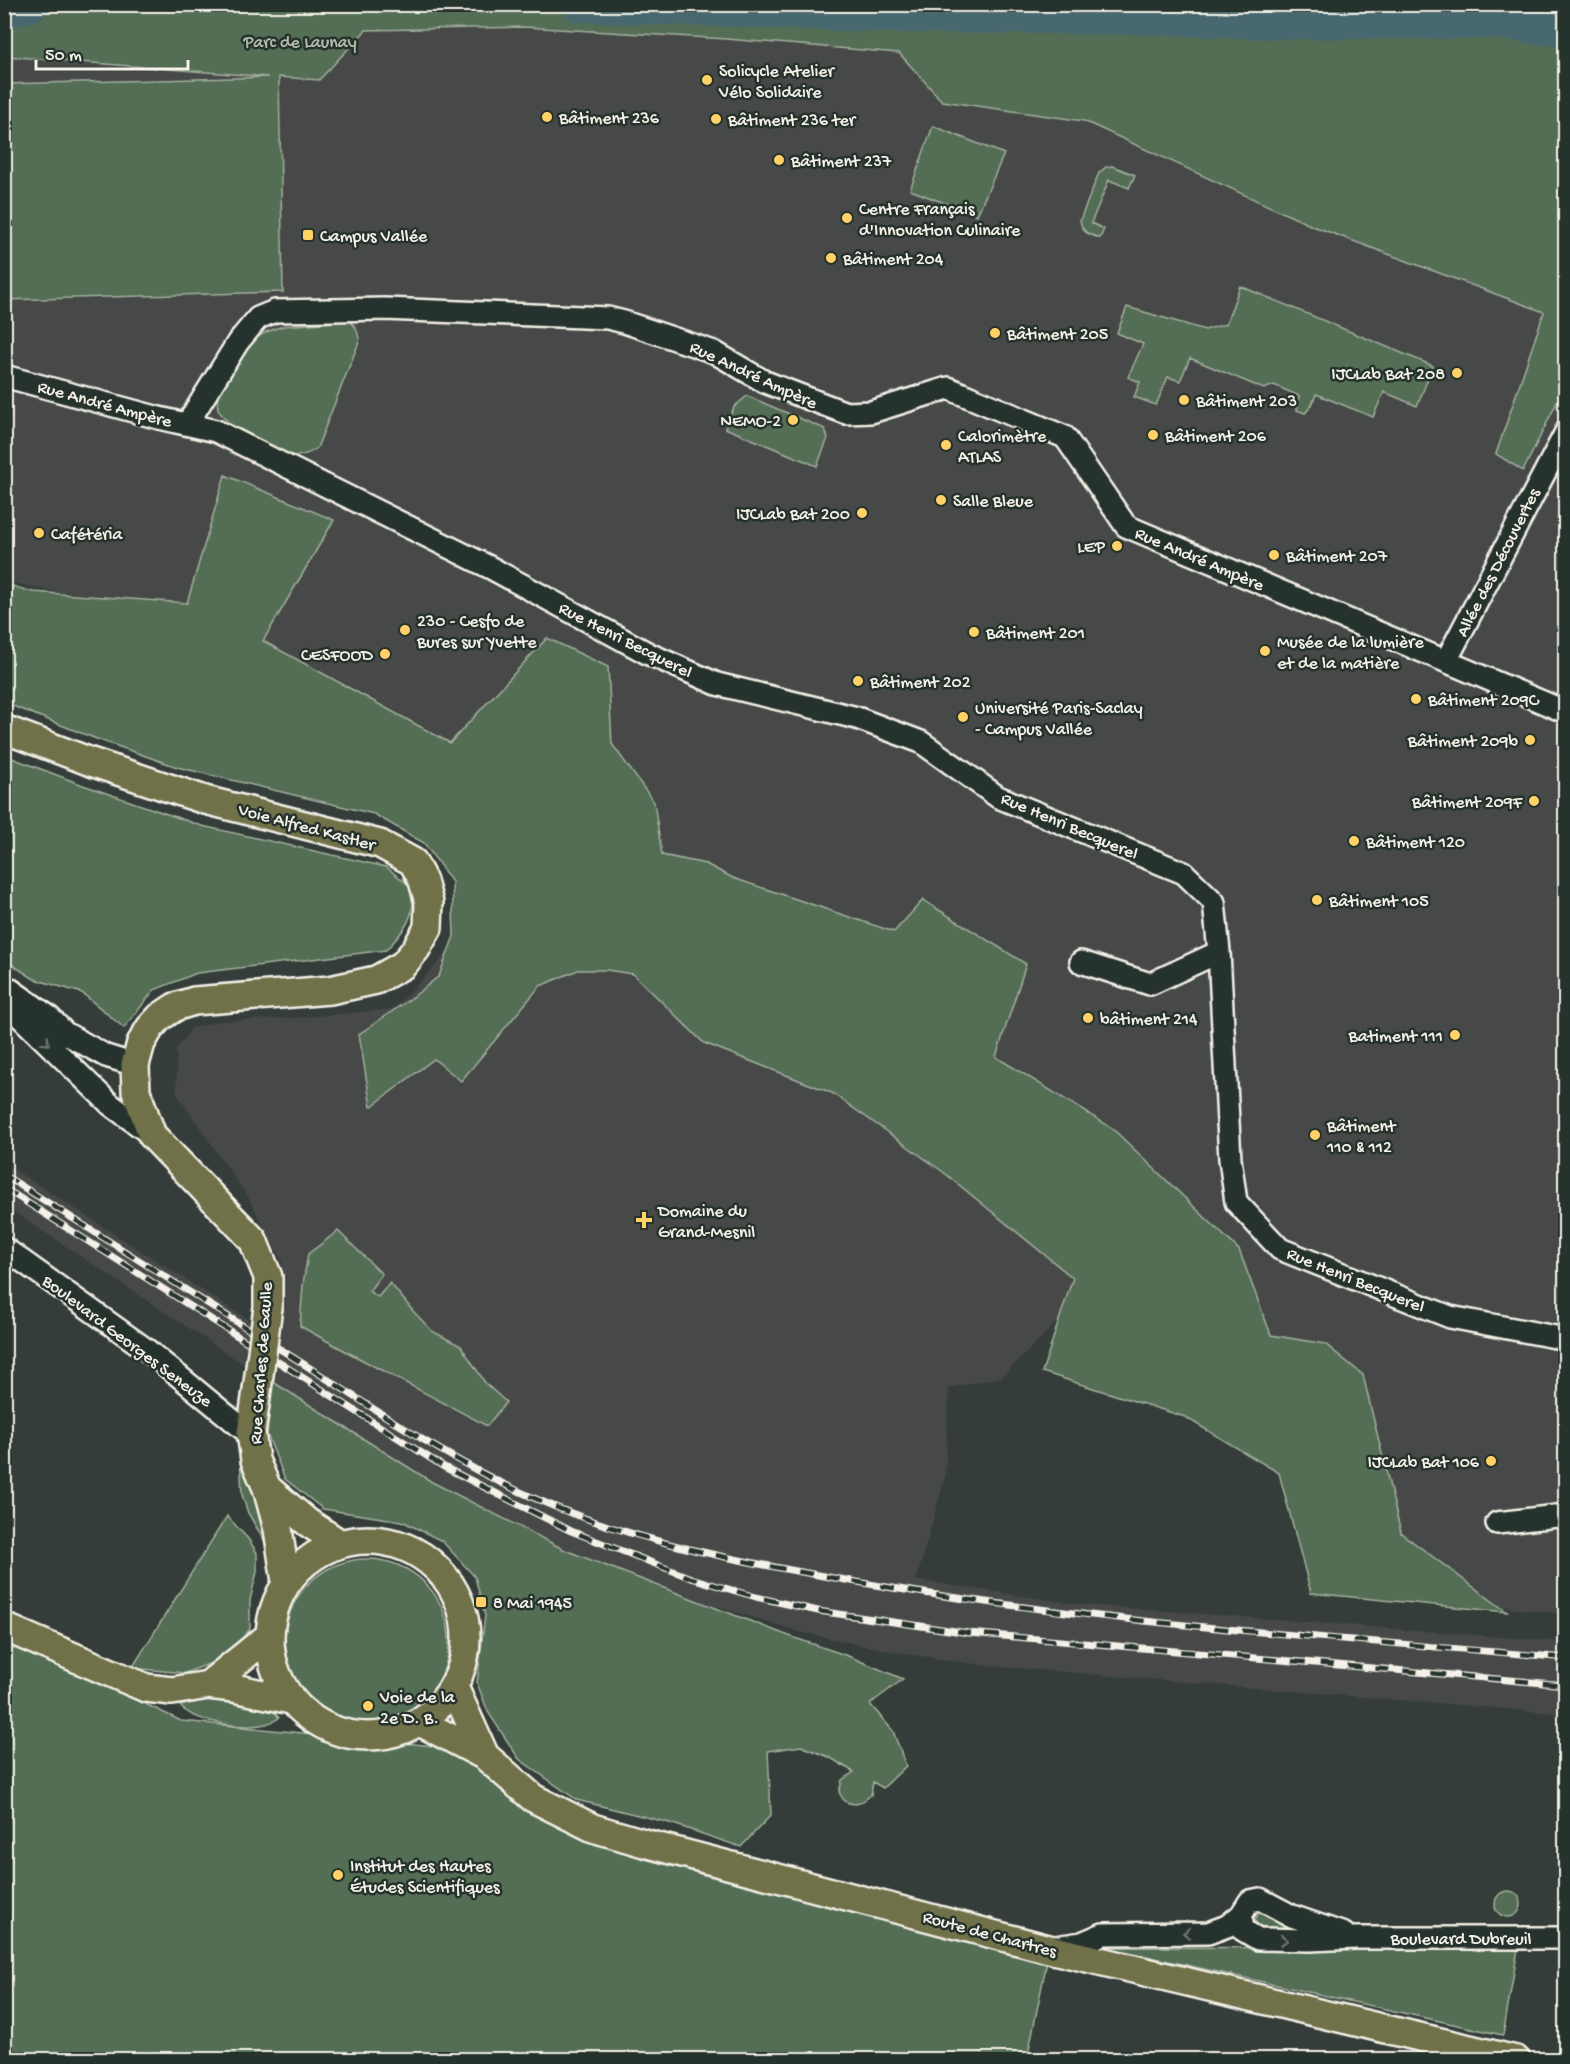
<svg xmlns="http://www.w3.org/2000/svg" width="1570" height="2064" viewBox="0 0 1570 2064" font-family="'Gochi Hand',sans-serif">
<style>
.built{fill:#464949}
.green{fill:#536e55;stroke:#a4b09e;stroke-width:1.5}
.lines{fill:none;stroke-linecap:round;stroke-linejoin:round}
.river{stroke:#47686e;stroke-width:36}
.minor-casing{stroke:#f4f1e8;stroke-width:26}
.major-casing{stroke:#f4f1e8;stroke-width:32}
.minor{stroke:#26332d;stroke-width:21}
.major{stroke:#6f704a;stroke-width:27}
.rail-casing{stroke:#f4f1e8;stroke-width:7}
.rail{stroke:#26332d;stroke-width:4.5;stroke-dasharray:14;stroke-linecap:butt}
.major-bridge-casing{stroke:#f4f1e8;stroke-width:32;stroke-linecap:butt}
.major-bridge{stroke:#6f704a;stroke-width:27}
.oneway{stroke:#6e766e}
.poi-dot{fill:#ffd166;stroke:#26332d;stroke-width:2}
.labels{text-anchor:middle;stroke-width:5;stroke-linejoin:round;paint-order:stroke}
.park-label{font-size:18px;fill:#b4bdad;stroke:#26332d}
.poi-label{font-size:18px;fill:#f4f1e8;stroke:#26332d;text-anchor:start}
.street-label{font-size:18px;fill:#f4f1e8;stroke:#26332d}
</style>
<rect width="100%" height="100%" fill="#353d3a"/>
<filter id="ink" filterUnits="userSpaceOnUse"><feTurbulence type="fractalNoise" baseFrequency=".0167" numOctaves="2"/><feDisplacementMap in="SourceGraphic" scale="12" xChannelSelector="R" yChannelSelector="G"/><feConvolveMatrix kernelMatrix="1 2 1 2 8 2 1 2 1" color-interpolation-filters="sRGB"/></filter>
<g filter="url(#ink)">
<path class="built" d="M5 5H1565V1614L1320 1587 1283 1472 1088 1291 1002 1377 949 1388 945 1478 916 1580 1075 1604 1565 1642V1714L982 1665 895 1652 800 1632 690 1598 566 1550 432 1482 273 1382 283 1292 282 1261 248 1197 177 1094 176 1049 192 1028 220 1021 294 1018 394 1009 451 949 548 818 171 617 5 581Z
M4 1163 252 1322 246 1366 5 1206Z"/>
<path class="green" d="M5 4 1565 5V386L1523 471 1496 454 1544 312 1310 225 1084 121 942 101 899 53 726 39 524 27 366 30 319 80 279 77 283 292 5 300V84L268 77 5 56Z
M933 126 1004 154 977 215 910 190Z
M1112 166 1135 175 1129 188 1109 180 1091 223 1104 229 1100 238C1088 234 1082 233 1080 220L1099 173 1106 167Z
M1240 286 1433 366 1417 406 1384 392 1373 417 1316 394 1312 405 1305 413 1297 410 1299 396 1274 385 1264 389 1190 358 1180 381 1168 377 1156 405 1134 397 1140 382 1128 377 1143 344 1117 333 1127 307 1205 330 1226 324Z
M350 321C357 327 359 333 359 342L317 448C307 455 299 457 287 455L231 426 218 410 217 395 251 341 266 332 283 326Z
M747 396 825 429 828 438 817 466 725 428 734 407Z
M225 475 334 520 263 641 450 743 547 638 608 667 612 744 654 802 662 855 706 864 733 878 894 932 923 900 1026 964 996 1057 1112 1128 1239 1250 1271 1335 1325 1344 1363 1375 1401 1533 1507 1612 1311 1593 1279 1473 1185 1417 1042 1372 1073 1278 942 1171 832 1093 704 1043 633 974 606 970H578L540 986 461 1081 434 1059 371 1107 359 1034 413 997 439 976 454 936 452 882 424 843 374 814 177 767 94 738 5 703V584L33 592 187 603Z
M4 755 83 785 202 826 386 867 414 889C414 919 406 929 386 950L197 973 154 990 124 1028 82 993 34 979 5 960Z
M338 1231 382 1274 369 1291 378 1297 390 1283 413 1311 432 1331 461 1346 486 1384 506 1402 487 1426C424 1392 362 1361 300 1326L303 1284 308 1254Z
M273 1382 432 1482 565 1550 789 1636 848 1656 903 1679 870 1704 893 1731 906 1766 883 1788 873 1782 871 1795C861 1803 856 1807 844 1801L839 1792 842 1780 854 1772 829 1757 801 1746 768 1751 771 1815 741 1847 670 1823 577 1800 519 1759 488 1712 477 1683 485 1615 475 1577 442 1541 402 1521 323 1509 285 1479 267 1434Z
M243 1452 268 1512V1547L248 1513 242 1495 240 1456Z
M227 1516 249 1540 257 1553V1572L250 1600V1629L232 1649 214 1662 185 1673 132 1668Z
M285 1641a82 82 0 1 1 164 0a82 82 0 1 1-164 0Z
M4 1636 181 1721 434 1746 700 1874 1048 1956 1027 2059H5Z
M220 1696 273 1710 279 1718C275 1721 271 1723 266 1724 245 1729 195 1723 180 1706Z
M1495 1904a13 13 0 1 1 26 0a13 13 0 1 1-26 0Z
M1260 1911 1292 1926 1290 1929 1258 1926 1255 1920Z
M1105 1947 1518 1949 1503 2035Z"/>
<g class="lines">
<path class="river" d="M580 4 900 15 1165 17 1260 21H1496L1566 30
M4 10 30 4"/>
<defs>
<path id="minor" d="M4 376 159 418 216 431 491 568 649 654 717 684 857 718 921 742 998 797 1184 873 1214 902 1219 952 1230 1159 1236 1202 1280 1249 1450 1317 1566 1339
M187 424 238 342 258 318 275 311 384 309 608 318 624 322 714 352 765 382 846 413 871 412 948 388 1065 437 1126 526 1566 712
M1446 661 1566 432
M1081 962 1150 984 1219 952
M4 985 48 1016 65 1033 106 1056 135 1065
M4 1001 111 1105 152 1135
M4 1248 147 1350 242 1428 251 1433
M1497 1523 1566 1515
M1241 1915 1243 1930 1258 1939 1309 1940 1356 1938H1566
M1055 1947 1082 1943 1103 1934 1208 1933 1227 1926 1241 1915 1250 1901 1260 1899 1292 1916 1344 1934"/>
<path id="major" d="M4 729 91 762 205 800 380 844 413 862 423 881 429 903 428 928 416 949 403 965 376 980 330 990 194 1001 175 1007 160 1017 150 1028 141 1043 135 1065 136 1091 152 1135 253 1240 268 1277V1307
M257 1390 251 1433 255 1460 267 1488 278 1529 286 1582
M267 1488 307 1522 339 1543
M270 1638a98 98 0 1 1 196 0a98 98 0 1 1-196 0Z
M4 1627 146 1688 172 1691 208 1685 234 1688 291 1700
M208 1685 269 1636
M454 1687 485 1756
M420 1722 485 1756 533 1798 593 1828 644 1843 1045 1948 1516 2060"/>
</defs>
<use href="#minor" class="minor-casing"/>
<use href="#major" class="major-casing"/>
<use href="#minor" class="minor"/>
<use href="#major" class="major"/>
<defs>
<path id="rail" d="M4 1175C104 1238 203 1301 302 1363 378 1411 451 1462 534 1498 636 1543 748 1563 857 1582 1091 1623 1329 1637 1566 1658
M4 1188 444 1467 571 1531 691 1578 756 1597 818 1611 969 1633 1566 1685"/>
</defs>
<use href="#rail" class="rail-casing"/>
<use href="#rail" class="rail"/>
<defs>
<path id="major-bridge" d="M257 1390 268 1307"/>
</defs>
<use href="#major-bridge" class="major-bridge-casing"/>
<use href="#major-bridge" class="major-bridge"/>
</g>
<defs><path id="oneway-chevron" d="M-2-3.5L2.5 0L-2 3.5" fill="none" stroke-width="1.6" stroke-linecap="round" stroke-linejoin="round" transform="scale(1.5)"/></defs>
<g class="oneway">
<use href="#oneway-chevron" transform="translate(46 1042) rotate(45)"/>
<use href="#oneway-chevron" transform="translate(1187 1933) rotate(179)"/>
<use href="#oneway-chevron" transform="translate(1284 1940) rotate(2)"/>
</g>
</g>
<g class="poi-dot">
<circle cx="707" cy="80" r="6"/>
<circle cx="547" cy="117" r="6"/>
<circle cx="716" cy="119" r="6"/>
<circle cx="779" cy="160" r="6"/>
<circle cx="847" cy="218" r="6"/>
<rect x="302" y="229" width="12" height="12" rx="3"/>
<circle cx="831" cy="258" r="6"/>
<circle cx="995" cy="333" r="6"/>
<circle cx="1457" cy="373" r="6"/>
<circle cx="1184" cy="400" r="6"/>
<circle cx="793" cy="420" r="6"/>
<circle cx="1153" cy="435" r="6"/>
<circle cx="946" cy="445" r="6"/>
<circle cx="941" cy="500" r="6"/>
<circle cx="862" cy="513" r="6"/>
<circle cx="39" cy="533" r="6"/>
<circle cx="1117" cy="546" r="6"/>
<circle cx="1274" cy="555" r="6"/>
<circle cx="405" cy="630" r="6"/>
<circle cx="974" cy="632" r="6"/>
<circle cx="1265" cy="651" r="6"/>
<circle cx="385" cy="654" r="6"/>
<circle cx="858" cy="681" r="6"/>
<circle cx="1416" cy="699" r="6"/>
<circle cx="963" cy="717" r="6"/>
<circle cx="1530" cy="740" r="6"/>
<circle cx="1534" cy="801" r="6"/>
<circle cx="1354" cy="841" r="6"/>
<circle cx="1317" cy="900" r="6"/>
<circle cx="1088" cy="1018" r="6"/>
<circle cx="1455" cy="1035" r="6"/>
<circle cx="1315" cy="1135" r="6"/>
<path d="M641 1211h6v6h6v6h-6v6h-6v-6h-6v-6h6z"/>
<circle cx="1491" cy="1461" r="6"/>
<rect x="475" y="1596" width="12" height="12" rx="3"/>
<circle cx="368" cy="1706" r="6"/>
<circle cx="338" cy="1875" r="6"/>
</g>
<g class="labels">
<g class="park-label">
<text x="300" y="47">Parc de Launay</text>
</g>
<g class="poi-label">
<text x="719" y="76">Solicycle Atelier<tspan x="719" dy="21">Vélo Solidaire</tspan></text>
<text x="559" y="123">Bâtiment 236</text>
<text x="728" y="125">Bâtiment 236 ter</text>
<text x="791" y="166">Bâtiment 237</text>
<text x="859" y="214">Centre Français<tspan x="859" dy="21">d'Innovation Culinaire</tspan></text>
<text x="320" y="241">Campus Vallée</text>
<text x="843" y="264">Bâtiment 204</text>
<text x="1007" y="339">Bâtiment 205</text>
<text x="1445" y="379" text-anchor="end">IJCLab Bat 208</text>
<text x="1196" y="406">Bâtiment 203</text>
<text x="781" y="426" text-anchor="end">NEMO-2</text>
<text x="958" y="441">Calorimètre<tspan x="958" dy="21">ATLAS</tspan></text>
<text x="1165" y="441">Bâtiment 206</text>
<text x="953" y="506">Salle Bleue</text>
<text x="850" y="519" text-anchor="end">IJCLab Bat 200</text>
<text x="51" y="539">Cafétéria</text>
<text x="1105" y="552" text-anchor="end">LEP</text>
<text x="1286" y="561">Bâtiment 207</text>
<text x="417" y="626">230 - Cesfo de<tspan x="417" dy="21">Bures sur Yvette</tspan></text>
<text x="986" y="638">Bâtiment 201</text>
<text x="1277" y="647">Musée de la lumière<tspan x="1277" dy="21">et de la matière</tspan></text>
<text x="373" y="660" text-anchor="end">CESFOOD</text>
<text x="870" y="687">Bâtiment 202</text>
<text x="1428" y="705">Bâtiment 209C</text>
<text x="975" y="713">Université Paris-Saclay<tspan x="975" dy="21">- Campus Vallée</tspan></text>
<text x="1518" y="746" text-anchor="end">Bâtiment 209b</text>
<text x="1522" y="807" text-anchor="end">Bâtiment 209F</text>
<text x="1366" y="847">Bâtiment 120</text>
<text x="1329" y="906">Bâtiment 105</text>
<text x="1100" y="1024">bâtiment 214</text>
<text x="1443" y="1041" text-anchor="end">Batiment 111</text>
<text x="1327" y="1131">Bâtiment<tspan x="1327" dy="21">110 &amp; 112</tspan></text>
<text x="658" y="1216">Domaine du<tspan x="658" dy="21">Grand-Mesnil</tspan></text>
<text x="1479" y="1467" text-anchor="end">IJCLab Bat 106</text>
<text x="493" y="1608">8 Mai 1945</text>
<text x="380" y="1702">Voie de la<tspan x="380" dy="21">2e D. B.</tspan></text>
<text x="350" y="1871">Institut des Hautes<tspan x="350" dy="21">Études Scientifiques</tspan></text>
</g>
<g class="street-label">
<text transform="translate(754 374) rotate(25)" y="6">Rue André Ampère</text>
<text transform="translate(105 403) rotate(15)" y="6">Rue André Ampère</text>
<text transform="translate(1200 558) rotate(23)" y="6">Rue André Ampère</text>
<text transform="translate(1497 562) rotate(-63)" y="6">Allée des Découvertes</text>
<text transform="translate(626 639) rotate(27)" y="6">Rue Henri Becquerel</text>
<text transform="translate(1070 825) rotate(23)" y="6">Rue Henri Becquerel</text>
<text transform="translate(307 826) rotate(15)" y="6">Voie Alfred Kastler</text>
<text transform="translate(1356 1279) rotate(22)" y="6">Rue Henri Becquerel</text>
<text transform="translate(128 1340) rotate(37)" y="6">Boulevard Georges Seneuze</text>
<text transform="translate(260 1363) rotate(-86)" y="6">Rue Charles de Gaulle</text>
<text transform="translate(990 1933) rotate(15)" y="6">Route de Chartres</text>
<text x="1461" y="1944">Boulevard Dubreuil</text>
</g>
</g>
<rect width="1570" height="2064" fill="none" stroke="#26332d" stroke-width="24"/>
<rect x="12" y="12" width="1546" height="2040" fill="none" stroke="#f4f1e8" stroke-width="2" filter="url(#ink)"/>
<path d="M36 60v9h152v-9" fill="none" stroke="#f4f1e8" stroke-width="3"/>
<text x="45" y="60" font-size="18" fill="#f4f1e8" stroke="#26332d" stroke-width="4.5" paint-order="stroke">50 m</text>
</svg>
